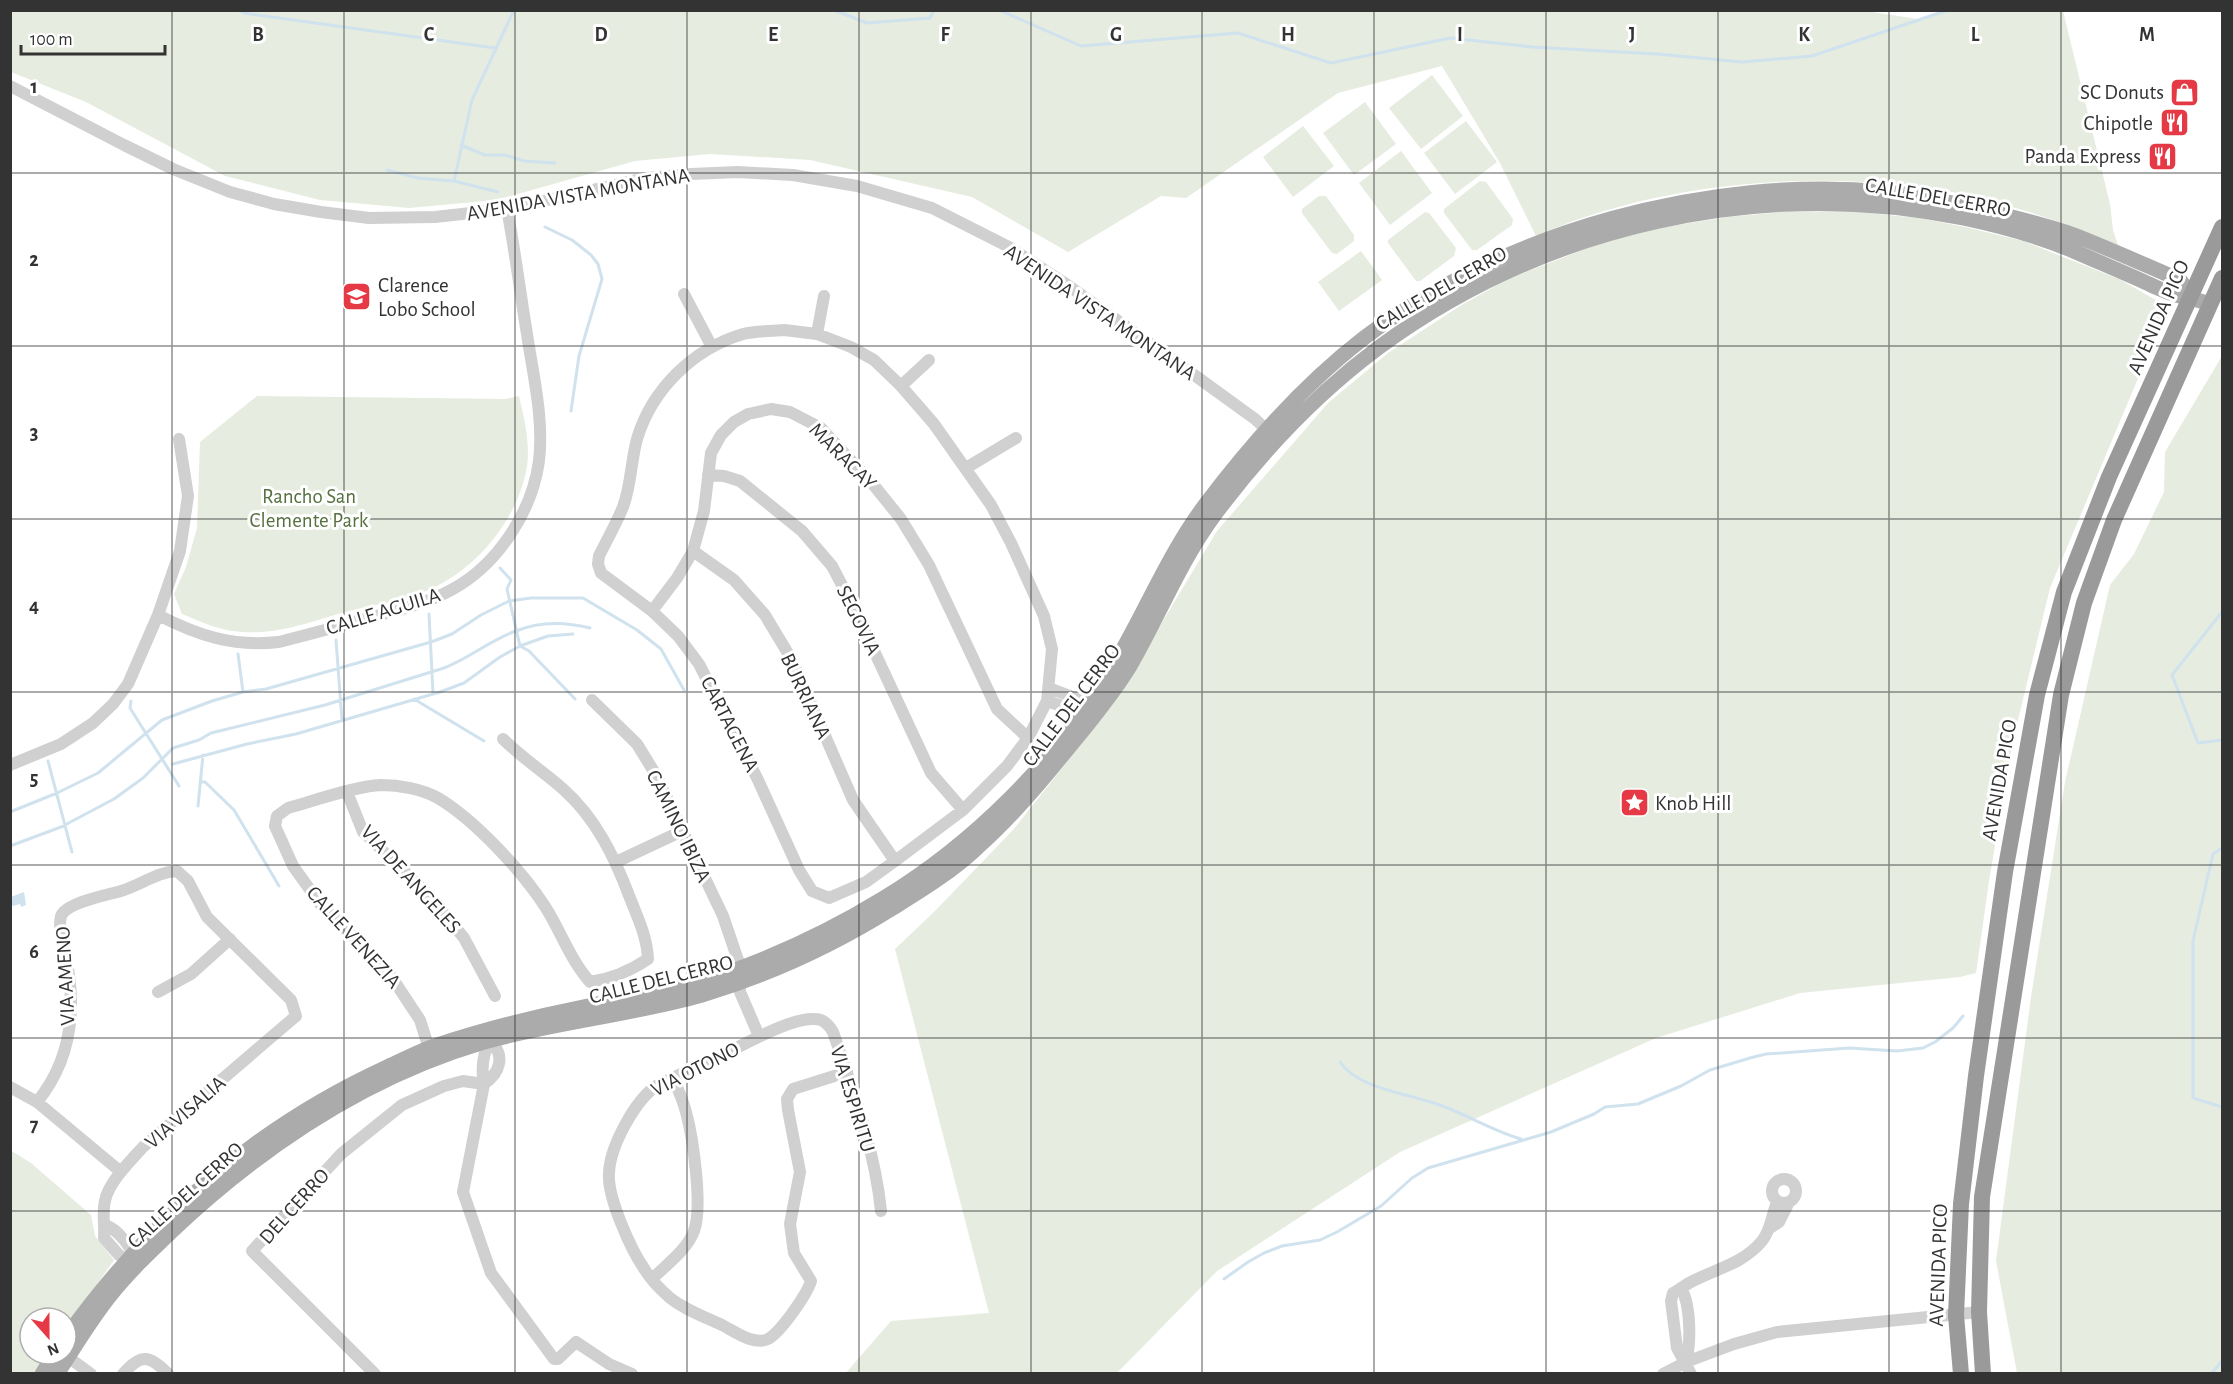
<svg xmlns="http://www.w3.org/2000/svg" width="2233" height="1384" viewBox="0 0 2233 1384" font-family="'Alegreya Sans',sans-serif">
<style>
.green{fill:#e6ecdf}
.water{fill:#cfe2ee}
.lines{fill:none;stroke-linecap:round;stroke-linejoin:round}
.stream{stroke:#cfe2ee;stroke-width:3}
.minor{stroke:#d0d0d0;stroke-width:12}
.major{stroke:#ababab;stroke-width:15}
.highway{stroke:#9a9a9a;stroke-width:16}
.grid{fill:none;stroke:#333;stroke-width:1.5;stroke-opacity:0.55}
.labels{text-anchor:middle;stroke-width:6;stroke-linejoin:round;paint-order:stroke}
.poi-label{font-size:21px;fill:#333;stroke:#fff;text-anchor:end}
.street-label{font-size:21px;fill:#333;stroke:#fff}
.park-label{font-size:21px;fill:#56703f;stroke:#fff}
.grid-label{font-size:20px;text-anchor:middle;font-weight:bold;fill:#333;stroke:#fff;stroke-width:6;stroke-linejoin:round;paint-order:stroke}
</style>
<rect width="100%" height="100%" fill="#fff"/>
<path class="green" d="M1858 10 1918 19 1943 11H2063L2110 204 2113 230 2118 245C2053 217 1984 196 1914 185 1898 183 1881 183 1864 182 1755 176 1636 192 1536 236L1500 163 1442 66 1338 93 1186 198 1161 196 1068 252 972 197 810 160 710 154 635 161 496 200 409 208 320 200 225 176 86 102 11 72 10 11Z
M1432 75 1463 116 1421 149 1389 108Z
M1365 102 1396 144 1354 175 1323 133Z
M1466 121 1497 162 1455 194 1424 153Z
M1303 126 1334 166 1293 197 1263 157Z
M1401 151 1432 193 1390 225 1359 183Z
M1480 181 1486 182 1513 219 1512 225 1477 250H1472L1444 213V209Z
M1319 196H1326L1354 235V241L1337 254 1332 253 1302 213V209Z
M1792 211 1857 212 1919 218 1965 227 2023 241 2119 279 2168 307 2050 588 2012 745 1989 881 1976 973 1960 977 1800 993 1656 1038 1400 1152 1217 1271 1117 1373 845 1374 891 1321 989 1313 895 949 935 911 1013 830 1113 704 1217 531 1328 403 1388 353 1460 306 1508 279 1606 241 1658 228 1728 217Z
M1425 212 1429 213 1456 248 1454 256 1420 281H1416L1388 243V240Z
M1361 251 1382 280 1339 311 1318 282Z
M2222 356V1373H2017L1996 1261 2031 997 2065 782 2110 585 2134 554 2164 492 2165 452Z
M257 396 506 399 519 396C525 422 532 450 525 476 512 529 467 579 415 595 395 602 373 605 353 610 317 619 281 635 242 632 221 631 201 622 182 614L174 594 186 567 197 528 200 442Z
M10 1150 31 1163 91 1215 95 1236 114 1260 66 1329V1318H30V1354H49L35 1373H11Z"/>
<path class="water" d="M24 892 26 905 21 907 20 904 13 906 11 904V897Z"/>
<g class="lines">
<path class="stream" d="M238 10 244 13 495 48
M834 10 867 23 930 18 934 10
M999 10 1081 46 1238 33 1331 63 1450 38 1532 47 1657 54 1742 62 1812 56 1948 10
M461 145 485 155H505L524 161 555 163
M387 170 418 178 454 181 498 192
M454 181 472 100 514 10
M545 227 572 240 591 255 598 264 602 279 579 356 571 411
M500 568 511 580 507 589 520 646 529 651 575 699
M2222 612 2172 675 2198 743 2222 740
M429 614 433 693
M336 640 342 720
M238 654 243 692
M414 699 484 741
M131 701 130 708 179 786
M48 761 72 852
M173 764 247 744 296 734 440 692 464 683 500 657 520 646 548 636 573 634
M200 782H205L234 810 279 886
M198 806 203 755
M10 812 57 793 98 773 162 720 212 701 243 692 266 689 431 642 452 634 481 615 509 601 531 598H583L637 630 661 649 684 690
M10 846 61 827 114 799 143 778 173 748 199 740 211 733 325 705 444 668C470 658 490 640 516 631 540 621 566 622 590 628
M2222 848 2213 854 2193 941V1098L2222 1107
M1340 1062C1358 1090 1415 1094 1445 1107 1471 1117 1494 1131 1521 1139
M1224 1279 1248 1262 1264 1253 1282 1246 1320 1240 1337 1232 1381 1206 1412 1178 1428 1168 1551 1132 1594 1114 1605 1107 1638 1104 1681 1086 1710 1070 1750 1058 1766 1054 1849 1048 1897 1051 1923 1048 1935 1042 1953 1028 1963 1016
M2211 1374 2222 1361"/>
<path class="minor" d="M10 86 124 145 173 169 230 192 274 204 321 212 369 218 435 217 507 209 646 178 691 174 738 172 793 175 857 186 932 208 1009 247 1063 282 1197 377 1255 419 1272 435
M684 294 712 347
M784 330 817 334 851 347 874 360 901 386 934 424 991 505 1011 543 1044 616 1052 649 1047 701 1028 738 1007 766 963 810 895 861 866 882 829 898 812 891 799 870 758 780 699 664 678 636 652 611 601 573 598 564 599 556C607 540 616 524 623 507 631 486 631 461 637 439 652 389 693 349 743 334 756 331 771 331 784 330Z
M817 334 824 296
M901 386 929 360
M966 468 1016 438
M708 475 724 476 740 481 802 531 832 566 854 608 931 773 963 810
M693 551 734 580 765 615 792 660 853 800 895 861
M652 611 677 578 693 551 704 511 711 453 721 435 734 422 748 414 771 409 790 412 821 428 872 483 901 519 929 565 997 709 1028 738
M158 615C199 636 233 647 279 642 310 634 341 626 372 617 399 610 428 603 453 589 498 564 532 512 539 461 544 419 533 375 527 334 520 292 515 250 507 209
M1049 688 1083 701 1085 709
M592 700 637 744 656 775 723 916 739 963 740 992 759 1036
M1047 701 1076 711 1085 709 1089 711
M10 765 61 744 93 723 113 704 128 684 158 615 180 551 188 496 179 439
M347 792 363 832 430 896 464 938 495 996
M616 862 682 831
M158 992 191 974 230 939
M490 1041C482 1055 481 1068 484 1084L463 1192 491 1273 554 1359H558L576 1342 609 1364 632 1374
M431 1055 420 1020 387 970 321 905 293 866 275 826 277 816 288 808C313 801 356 786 381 785 399 785 422 789 438 798 475 820 523 872 546 908 561 932 571 961 590 982 611 979 630 971 648 959 647 937 638 918 630 898 615 858 596 818 563 789 544 772 522 758 503 739
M847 1072 793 1089 787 1099 788 1110 800 1172 790 1224 794 1253 811 1281C807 1294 781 1332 768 1339 754 1346 734 1331 722 1325 705 1317 683 1309 669 1297 661 1290 651 1280 645 1270 631 1250 607 1197 609 1173 610 1146 635 1101 656 1086 680 1074 704 1064 728 1052 749 1042 793 1017 815 1019 824 1019 829 1025 833 1032 853 1090 875 1150 881 1211
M10 1087 37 1102 121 1172
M37 1102C69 1063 76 1017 68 968 66 956 56 924 62 914 70 902 107 895 121 891 141 885 157 872 177 871L188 881 207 917 291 1000 296 1016 143 1147C131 1160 108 1183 105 1201 102 1213 105 1225 104 1238L119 1255 133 1264
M1772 1191a12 12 0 1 1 24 0a12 12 0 1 1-24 0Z
M105 1225C119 1230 132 1248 136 1262
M1770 1228 1779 1222 1789 1202
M652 1279C666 1265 687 1250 694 1231 703 1207 693 1138 686 1112 683 1100 678 1089 673 1078
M1681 1288C1691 1305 1691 1343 1686 1362
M59 1355 68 1357 91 1374
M123 1374C141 1353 150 1355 168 1374
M375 1374 252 1251 341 1154 402 1105 444 1086 463 1081 484 1084C500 1073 506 1055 490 1041
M1663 1374 1686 1362 1734 1344 1777 1332 1979 1312
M1691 1374 1677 1348 1671 1301 1673 1293C1679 1290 1684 1286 1689 1283 1715 1269 1743 1264 1762 1241 1771 1230 1772 1214 1777 1202"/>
<path class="major" d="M66 1337C151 1219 254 1128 387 1067 402 1060 418 1052 434 1046 482 1030 533 1017 583 1007 621 999 659 994 696 983 762 963 825 934 884 898 974 843 1054 763 1109 673 1143 618 1166 557 1205 505 1251 444 1303 385 1364 338 1504 231 1711 175 1886 192 1920 195 1954 203 1987 211 2016 218 2046 225 2074 235 2110 249 2145 265 2180 280L2192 296
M42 1374 54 1354
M57 1374C74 1348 90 1321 109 1297 128 1273 150 1252 172 1231 261 1147 365 1077 484 1042 556 1022 631 1015 702 995 769 975 834 945 893 908 922 890 953 871 978 847 1014 815 1045 777 1075 740 1094 717 1114 692 1130 666 1158 618 1180 562 1213 517 1259 455 1315 395 1378 348 1545 225 1760 177 1963 218 2001 226 2041 237 2076 252 2101 263 2125 273 2149 284 2151 285 2171 294 2173 294 2186 298 2197 299 2210 304"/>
<path class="highway" d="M1961 1374 1956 1315 1961 1204 1976 1076 2005 872 2037 695 2064 592 2109 477 2222 227
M1983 1374 1979 1312 1982 1197 2061 695 2084 603 2114 520 2222 278"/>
</g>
<path class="grid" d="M172 10V1374M344 10V1374M515 10V1374M687 10V1374M859 10V1374M1031 10V1374M1202 10V1374M1374 10V1374M1546 10V1374M1718 10V1374M1889 10V1374M2061 10V1374M10 173H2222M10 346H2222M10 519H2222M10 692H2222M10 865H2222M10 1038H2222M10 1211H2222"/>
<defs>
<symbol id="shop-square" viewBox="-11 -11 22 22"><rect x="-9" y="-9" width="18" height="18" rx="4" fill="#e63946" stroke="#fff"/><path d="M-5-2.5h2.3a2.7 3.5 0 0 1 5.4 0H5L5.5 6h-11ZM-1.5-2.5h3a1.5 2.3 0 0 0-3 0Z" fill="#fff"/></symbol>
<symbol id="restaurant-square" viewBox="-11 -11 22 22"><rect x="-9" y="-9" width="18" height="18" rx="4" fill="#e63946" stroke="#fff"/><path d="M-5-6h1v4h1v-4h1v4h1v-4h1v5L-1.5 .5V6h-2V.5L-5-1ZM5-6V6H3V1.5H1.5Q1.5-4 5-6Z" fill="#fff"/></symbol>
<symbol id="school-square" viewBox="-11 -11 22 22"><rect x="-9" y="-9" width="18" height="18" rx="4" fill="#e63946" stroke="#fff"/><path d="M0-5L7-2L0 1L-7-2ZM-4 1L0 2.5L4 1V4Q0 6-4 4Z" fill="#fff"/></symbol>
<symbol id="sight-square" viewBox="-11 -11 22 22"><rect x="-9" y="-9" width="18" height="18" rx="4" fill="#e63946" stroke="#fff"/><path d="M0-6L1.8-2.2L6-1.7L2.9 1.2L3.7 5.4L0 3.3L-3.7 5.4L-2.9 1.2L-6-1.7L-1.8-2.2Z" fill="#fff"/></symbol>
</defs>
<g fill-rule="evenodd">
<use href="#shop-square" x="2168" y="76" width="33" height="33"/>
<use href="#restaurant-square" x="2158" y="106" width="33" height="33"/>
<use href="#restaurant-square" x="2146" y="140" width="33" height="33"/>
<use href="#school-square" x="340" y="280" width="33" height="33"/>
<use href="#sight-square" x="1618" y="786" width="33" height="33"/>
</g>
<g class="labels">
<g class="poi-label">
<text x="2164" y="99">SC Donuts</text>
<text x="2153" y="130">Chipotle</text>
<text x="2141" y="163">Panda Express</text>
<text x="378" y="292" text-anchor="start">Clarence<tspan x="378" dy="24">Lobo School</tspan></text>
<text x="1655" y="810" text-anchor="start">Knob Hill</text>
</g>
<g class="street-label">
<text transform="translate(578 194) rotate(-10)" y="7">AVENIDA VISTA MONTANA</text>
<text transform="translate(1938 197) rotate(10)" y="7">CALLE DEL CERRO</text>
<text transform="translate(1441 288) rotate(-30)" y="7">CALLE DEL CERRO</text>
<text transform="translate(1100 312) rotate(34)" y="7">AVENIDA VISTA MONTANA</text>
<text transform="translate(2158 317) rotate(-66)" y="7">AVENIDA PICO</text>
<text transform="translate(843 456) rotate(45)" y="7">MARACAY</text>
<text transform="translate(383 611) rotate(-17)" y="7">CALLE AGUILA</text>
<text transform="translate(859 620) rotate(64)" y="7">SEGOVIA</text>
<text transform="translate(806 696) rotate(65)" y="7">BURRIANA</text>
<text transform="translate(1071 705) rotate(-53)" y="7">CALLE DEL CERRO</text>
<text transform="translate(730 724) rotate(63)" y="7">CARTAGENA</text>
<text transform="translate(1999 780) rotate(-80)" y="7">AVENIDA PICO</text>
<text transform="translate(679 826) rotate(64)" y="7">CAMINO IBIZA</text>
<text transform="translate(411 879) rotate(48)" y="7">VIA DE ANGELES</text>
<text transform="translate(354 937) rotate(48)" y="7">CALLE VENEZIA</text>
<text transform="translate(65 976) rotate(-93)" y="7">VIA AMENO</text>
<text transform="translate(661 979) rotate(-14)" y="7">CALLE DEL CERRO</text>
<text transform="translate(695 1069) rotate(-27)" y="7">VIA OTONO</text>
<text transform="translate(853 1099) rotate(73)" y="7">VIA ESPIRITU</text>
<text transform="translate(185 1112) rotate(-41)" y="7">VIA VISALIA</text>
<text transform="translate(185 1195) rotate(-42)" y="7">CALLE DEL CERRO</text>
<text transform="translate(294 1206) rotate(-48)" y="7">DEL CERRO</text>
<text transform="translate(1938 1265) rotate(-88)" y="7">AVENIDA PICO</text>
</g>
<g class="park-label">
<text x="309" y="503">Rancho San<tspan x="309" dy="24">Clemente Park</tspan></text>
</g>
</g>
<g class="grid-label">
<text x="258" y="41">B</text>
<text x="429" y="41">C</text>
<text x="601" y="41">D</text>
<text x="773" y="41">E</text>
<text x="945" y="41">F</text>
<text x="1116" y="41">G</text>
<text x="1288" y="41">H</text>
<text x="1460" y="41">I</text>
<text x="1632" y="41">J</text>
<text x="1804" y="41">K</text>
<text x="1975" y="41">L</text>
<text x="2147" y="41">M</text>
<text x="34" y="93">1</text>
<text x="34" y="266">2</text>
<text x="34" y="439">3</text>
<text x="34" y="612">4</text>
<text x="34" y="785">5</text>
<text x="34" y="958">6</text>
<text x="34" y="1131">7</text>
</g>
<rect width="2233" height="1384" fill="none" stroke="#333333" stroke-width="24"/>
<g transform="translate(48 1336) rotate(159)"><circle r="28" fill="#ffffff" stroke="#adadad" stroke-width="1.5"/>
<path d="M0-4.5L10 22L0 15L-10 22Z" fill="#e63946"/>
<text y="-9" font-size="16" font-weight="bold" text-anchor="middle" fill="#333333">N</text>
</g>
<path d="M21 45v9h144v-9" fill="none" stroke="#333333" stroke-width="3"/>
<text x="30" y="45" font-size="18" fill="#333333" stroke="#ffffff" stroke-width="4.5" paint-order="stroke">100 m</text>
</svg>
